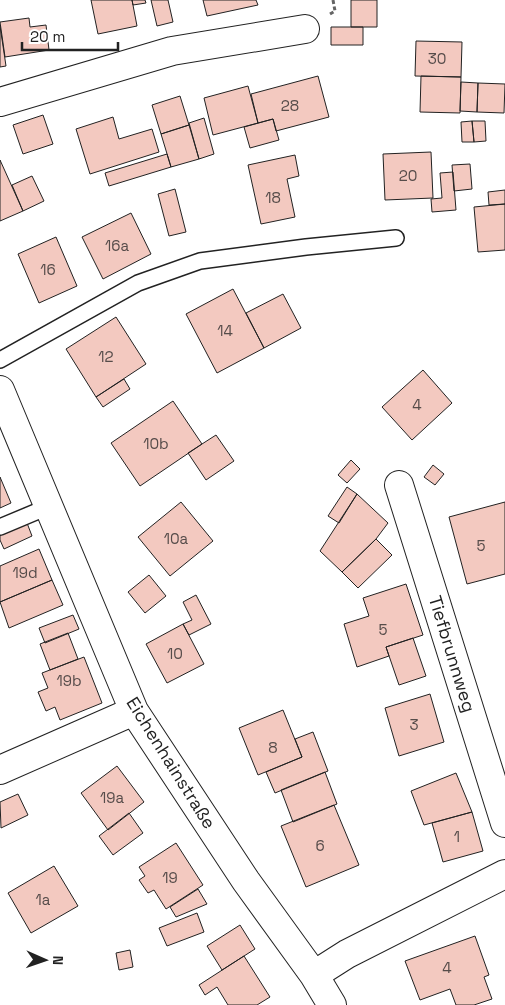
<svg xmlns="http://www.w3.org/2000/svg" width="505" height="1005" viewBox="0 0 505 1005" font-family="'Space Grotesk',sans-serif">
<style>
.building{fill:#f3c9c0;stroke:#222}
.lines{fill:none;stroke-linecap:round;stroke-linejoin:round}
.service-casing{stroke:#222;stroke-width:18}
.minor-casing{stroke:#222;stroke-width:30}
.path{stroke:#646464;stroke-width:3;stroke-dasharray:4 2.5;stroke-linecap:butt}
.service{stroke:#fff;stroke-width:15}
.minor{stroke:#fff;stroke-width:28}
.labels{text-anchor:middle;stroke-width:4;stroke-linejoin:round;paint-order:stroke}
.number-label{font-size:15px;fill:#564c4a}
.street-label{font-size:18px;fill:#222;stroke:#fff}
</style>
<rect width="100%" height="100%" fill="#fff"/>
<path class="building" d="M91 0H132L137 26 98 34Z
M132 0H145L146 3 133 5Z
M151 0H168L173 22 157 26Z
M203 0H256L258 5 207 16Z
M351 0H377V27H351Z
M29 18 30 27 46 25 49 50 5 57 0 22Z
M0 26 6 66 0 67Z
M331 27H363V45H331Z
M416 41 462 42 461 77 415 76Z
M318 76 329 117 276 131 273 119 258 123 251 94Z
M421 76 461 77 460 113 420 112Z
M461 82 478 83 477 112 460 111Z
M478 83 505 84 504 113 477 112Z
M248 86 258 123 213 135 204 98Z
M180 96 189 125 161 134 152 105Z
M43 115 53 144 23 154 13 125Z
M113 117 119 139 152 129 159 152 90 174 76 129Z
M204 118 214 154 199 159 189 123Z
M273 119 279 140 250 148 244 127Z
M472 121 474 142H462L461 122Z
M472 121H485L486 141 474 142Z
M189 125 199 159 171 167 161 134Z
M431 152 433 198 385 200 383 154Z
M167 154 171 167 109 186 105 173Z
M295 155 299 176 287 179 295 217 261 224 248 165Z
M0 160 23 211 0 221Z
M470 164 472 189 454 191 452 165Z
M453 172 456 210 432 212 431 199 442 198 440 173Z
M32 176 44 201 23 211 12 185Z
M175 189 186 232 169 236 158 194Z
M505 190V204L489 205 488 192Z
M505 204V250L478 252 474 207Z
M131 213 151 254 103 279 82 237Z
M56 237 77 286 39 303 18 254Z
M233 289 264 348 217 373 186 314Z
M283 294 301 328 264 348 246 313Z
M116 317 146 364 96 397 66 349Z
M423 370 452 403 412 440 382 407Z
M124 379 130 389 103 407 96 397Z
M173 401 202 444 140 486 111 443Z
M216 435 234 461 206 480 188 453Z
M351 460 360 469 347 483 338 475Z
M433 465 444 474 435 485 424 477Z
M0 477 11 503 0 508Z
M347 487 357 494 339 523 328 516Z
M357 494 388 523 376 539 342 572 320 551Z
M181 502 213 541 170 576 138 537Z
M505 502V574L467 584 449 517Z
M27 523 32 536 4 549 0 540V535Z
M376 539 392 555 358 588 342 572Z
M39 549 52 580 0 602V566Z
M149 575 166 596 145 613 128 592Z
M52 580 63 605 9 628 0 602Z
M406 584 423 635 386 647 389 656 357 667 344 624 369 616 363 598Z
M196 595 211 624 189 635 183 624 192 620 183 602Z
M73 615 79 629 45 643 39 628Z
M183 624 204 664 167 683 146 644Z
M68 633 78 659 50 670 40 644Z
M413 638 426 676 399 685 386 647Z
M84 657 102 703 60 720 55 707 46 711 38 692 48 688 42 673Z
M430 694 444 742 399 756 385 708Z
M283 710 302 757 258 775 239 728Z
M313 732 328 771 275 793 266 772 302 757 295 739Z
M117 766 144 802 108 830 81 793Z
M325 772 337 804 293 822 281 790Z
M456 773 472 812 424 825 411 791Z
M18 794 28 815 1 828 0 802Z
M334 805 359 865 306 887 281 826Z
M472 812 483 851 443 862 432 823Z
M129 813 143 833 113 855 99 836Z
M176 843 203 885 166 909 154 890 148 893 139 880 145 876 139 867Z
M54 866 78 906 31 933 8 893Z
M198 889 207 904 176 917 170 907Z
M197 913 204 932 167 946 159 928Z
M240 925 255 949 222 970 207 946Z
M475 936 489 975 484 977 492 999 474 1005H456L450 989 420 1000 405 961Z
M130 950 133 967 119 970 116 953Z
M244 956 270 997 257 1005H228L217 987 205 995 199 985Z"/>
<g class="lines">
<defs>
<path id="service" d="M0 360 138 283 200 261 306 247 396 238
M0 527 50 506"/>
<path id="minor" d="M0 102 172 51 305 29
M0 390 134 711 246 881 314 975 332 1005
M399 485 505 823
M0 770 134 711
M314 975 347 954 505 874"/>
</defs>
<use href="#service" class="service-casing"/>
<use href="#minor" class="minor-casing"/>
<path class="path" d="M330 14 335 11 333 0"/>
<use href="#service" class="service"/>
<use href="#minor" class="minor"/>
</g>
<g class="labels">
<g class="number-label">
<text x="437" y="64">30</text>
<text x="290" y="111">28</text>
<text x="408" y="181">20</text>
<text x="273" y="203">18</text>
<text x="117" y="251">16a</text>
<text x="48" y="275">16</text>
<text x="225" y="336">14</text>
<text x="106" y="362">12</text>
<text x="417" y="410">4</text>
<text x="156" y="449">10b</text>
<text x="176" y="544">10a</text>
<text x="481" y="551">5</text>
<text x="25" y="578">19d</text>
<text x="383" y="635">5</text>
<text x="175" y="659">10</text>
<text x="69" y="686">19b</text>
<text x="414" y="730">3</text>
<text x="273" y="753">8</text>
<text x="112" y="803">19a</text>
<text x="457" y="842">1</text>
<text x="320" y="851">6</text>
<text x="170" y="883">19</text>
<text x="43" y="905">1a</text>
<text x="447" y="973">4</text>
</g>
<g class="street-label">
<text transform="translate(452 654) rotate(73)" y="6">Tiefbrunnweg</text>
<text transform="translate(171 763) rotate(58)" y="6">Eichenhainstraße</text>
</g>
</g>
<g transform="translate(45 960) rotate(92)" stroke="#ffffff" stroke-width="4" paint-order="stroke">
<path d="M0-4L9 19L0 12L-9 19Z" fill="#222222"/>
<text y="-8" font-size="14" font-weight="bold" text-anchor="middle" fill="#222222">N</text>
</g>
<path d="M22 42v8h96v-8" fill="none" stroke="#222222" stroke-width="2.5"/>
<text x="30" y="42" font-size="15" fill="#222222" stroke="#ffffff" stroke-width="4" paint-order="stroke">20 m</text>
</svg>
